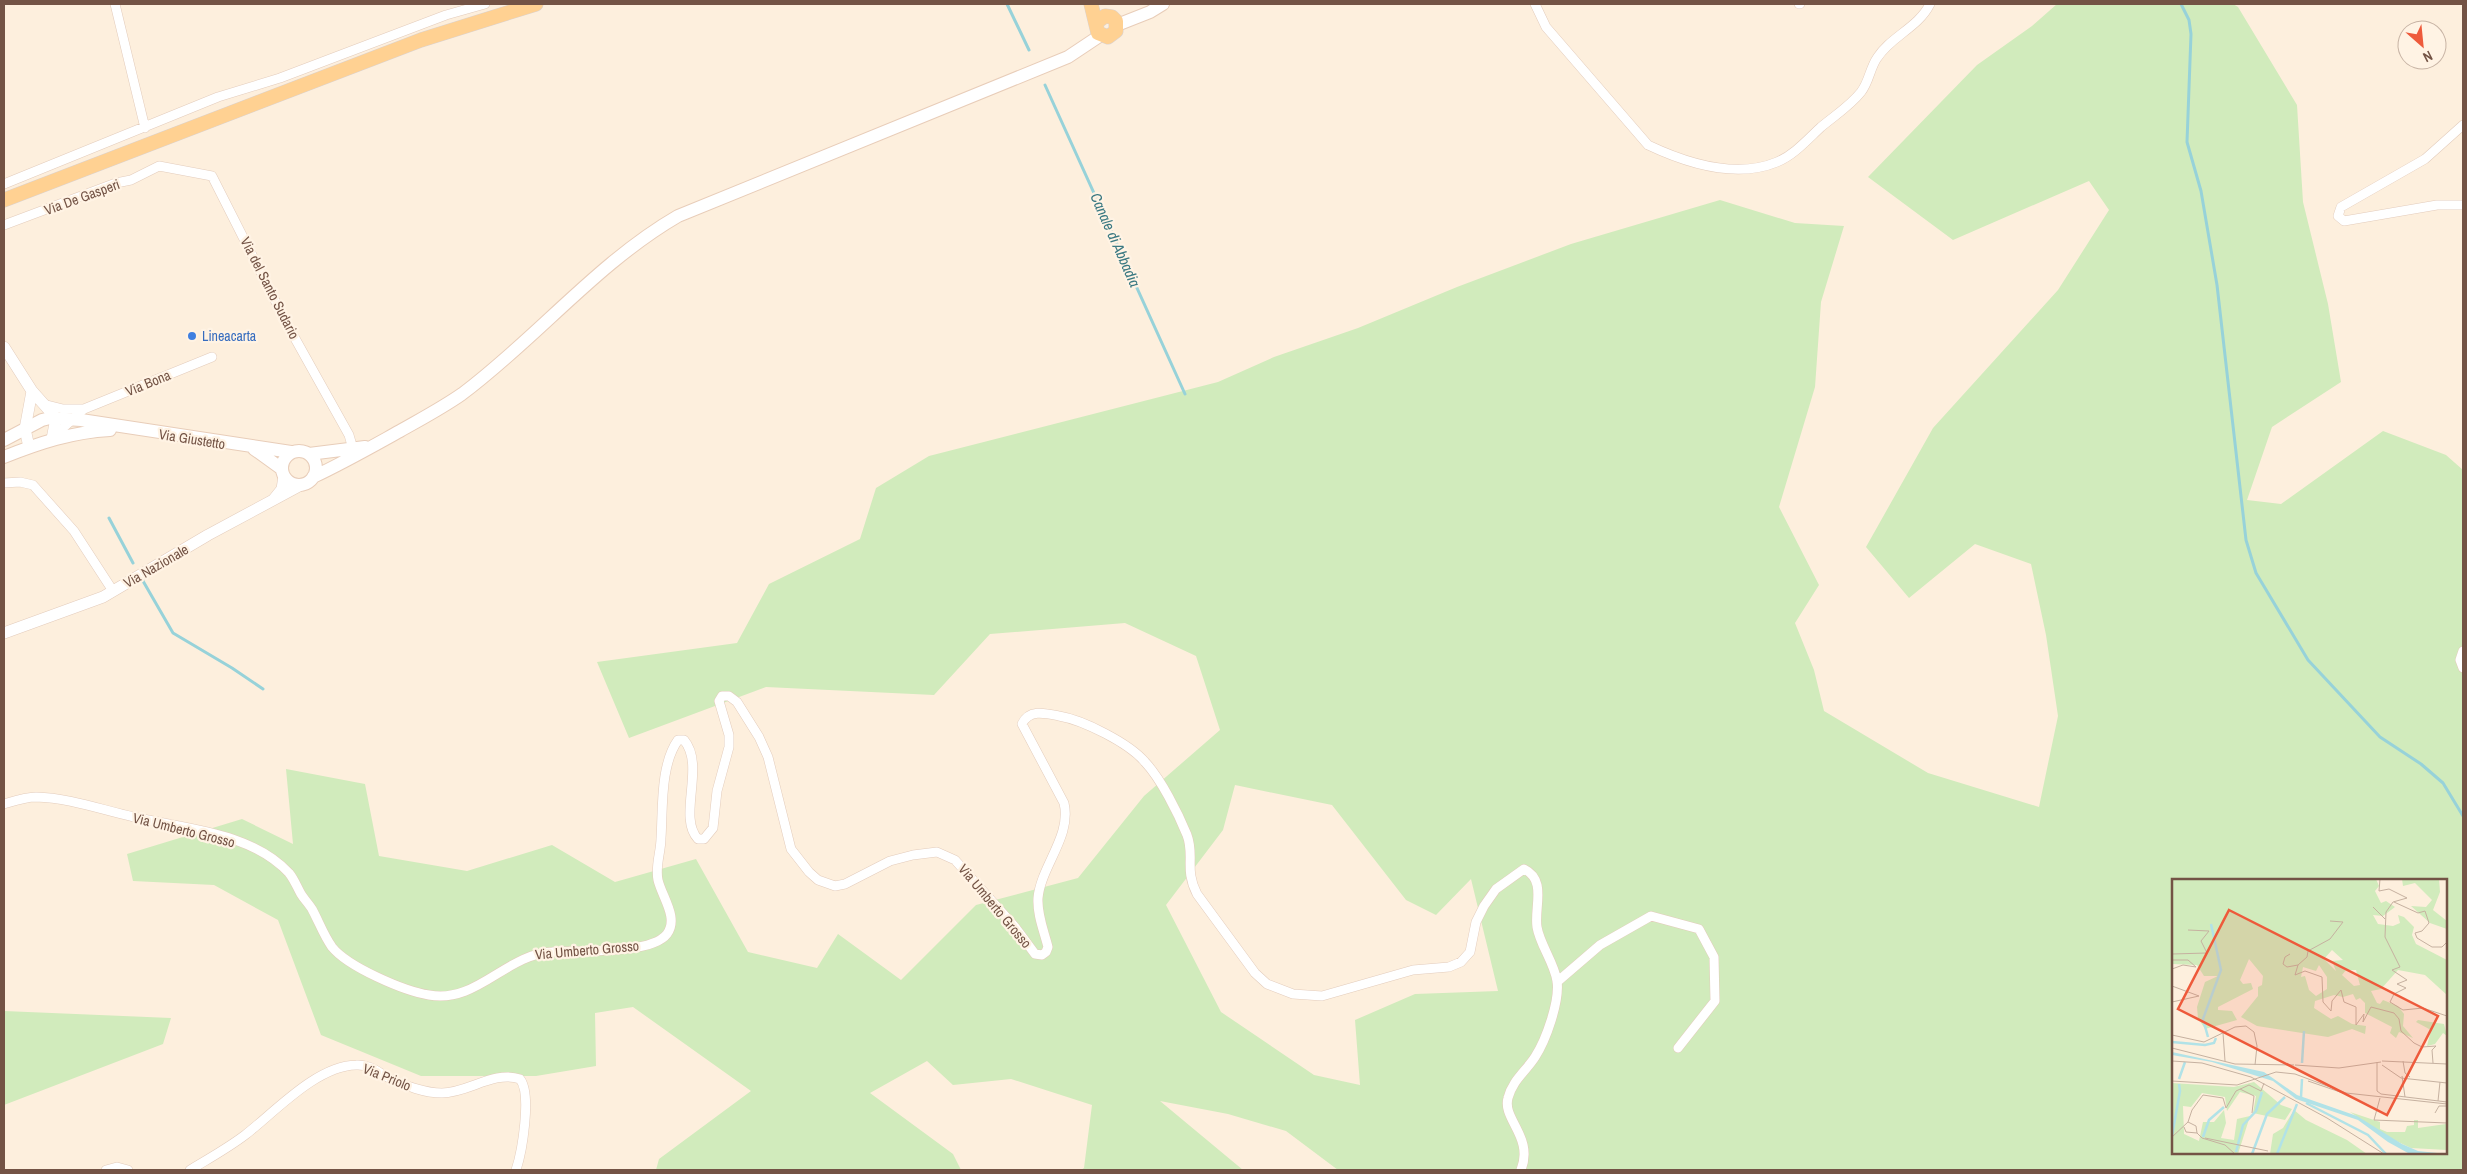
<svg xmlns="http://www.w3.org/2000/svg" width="2467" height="1174" viewBox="0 0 2467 1174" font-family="'Archivo Narrow',sans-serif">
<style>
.green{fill:#d1ebbc;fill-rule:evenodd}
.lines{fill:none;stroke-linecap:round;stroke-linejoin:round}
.stream{stroke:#97d2d9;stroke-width:3}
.minor-casing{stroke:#e3ccbc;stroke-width:10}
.tertiary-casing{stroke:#e3ccbc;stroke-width:12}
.secondary-casing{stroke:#e8cdb9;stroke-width:14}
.primary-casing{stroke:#dbd2cf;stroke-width:15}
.minor{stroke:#fff;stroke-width:9}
.tertiary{stroke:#fff;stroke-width:11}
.secondary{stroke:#fff;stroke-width:12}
.primary{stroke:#ffd192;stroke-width:14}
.shop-dot{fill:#3f7fe0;stroke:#fff3e4;stroke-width:2}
.labels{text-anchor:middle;stroke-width:4.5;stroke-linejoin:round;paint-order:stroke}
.street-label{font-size:14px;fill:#735345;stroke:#fff3e4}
.shop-label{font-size:14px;fill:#366cbe;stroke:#fff3e4;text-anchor:start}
.water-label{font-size:15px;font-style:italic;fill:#3b7982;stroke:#fff3e4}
.inset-river{fill:none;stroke:#b1e2e7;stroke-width:2.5}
.inset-road{fill:none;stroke:#c6b1a0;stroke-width:1}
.view{fill:#ee5a3b;fill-opacity:0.15;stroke:#ee5a3b;stroke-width:2.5}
.inset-edge{fill:none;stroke:#735345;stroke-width:2.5}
</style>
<rect width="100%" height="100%" fill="#fdefdd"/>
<path class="green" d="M2057 4H2233L2238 7 2297 105 2303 202 2328 304 2341 382 2272 427 2247 500 2281 504 2383 431 2446 455 2463 470V1170H1338L1286 1131 1228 1114 1160 1101 1243 1170H1081L1084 1168 1092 1105 1011 1079 953 1085 927 1061 870 1093 953 1154 961 1170H656L659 1159 751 1091 633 1007 595 1013 596 1066 536 1076H421L321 1035 278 920 214 885 133 881 127 854 242 819 293 844 286 769 365 784 379 856 467 871 552 845 615 882 696 859 748 952 817 968 838 934 901 980 976 905 1078 878 1144 796 1220 730 1196 656 1125 623 990 634 934 695 766 687 629 738 597 662 737 643 769 584 860 539 876 488 929 456 1218 382 1274 357 1358 328 1457 287 1571 244 1720 200 1795 223 1844 226 1821 302 1815 387 1779 507 1819 585 1795 623 1814 670 1824 711 1928 773 2039 807 2058 716 2046 635 2031 564 1975 544 1909 598 1866 547 1933 428 2058 290 2109 210 2089 181 1953 240 1868 177 1977 65 2032 26ZM1235 785 1332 805 1406 900 1436 915 1471 879 1498 991 1415 994 1355 1020 1360 1085 1314 1075 1221 1012 1166 905 1223 830ZM2173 880H2446V1153H2173Z
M4 1011 171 1018 163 1044 4 1105Z"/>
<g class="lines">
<path class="stream" d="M1007 4 1029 50
M2181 4 2189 20 2191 34 2187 142 2201 191 2217 285 2246 540 2256 573 2308 660 2380 737 2421 764 2443 783 2463 816
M1045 85 1185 394
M109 518 133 563
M143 581 173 633 232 668 263 689"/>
<defs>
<path id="minor" d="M115 4 145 128
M1535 4 1546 27 1648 145C1686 163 1736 179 1777 162 1794 155 1807 140 1821 127 1834 116 1850 106 1861 92 1869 82 1870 68 1877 58 1891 36 1918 28 1930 4
M1799 4H1800
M2463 125 2425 159 2341 207 2338 216 2344 221 2437 205H2463
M4 184 218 97 280 78 446 15 485 4
M4 225 116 183 131 180 159 166 212 176 287 324 349 435 353 449
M43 404 63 409H84
M52 438 84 409 212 357
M4 483 20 482 33 485 74 531 113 591
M2463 651 2460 660 2463 668
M4 804C14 801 26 797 36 797 70 798 102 810 134 817 185 829 251 832 289 873 294 879 297 887 301 894 304 899 309 904 312 909 319 922 324 936 332 947 348 967 404 991 429 995 477 1004 506 954 552 952 577 950 651 955 667 934 679 918 662 897 658 880 655 866 661 852 661 838 663 809 660 765 678 740H684C706 766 677 817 698 839H704L713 828 717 791 729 747V735L719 701 722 696H729L737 702 759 737 768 757 791 849 809 872 818 880 835 886 845 884 890 861 913 855 937 852 955 860 1015 927 1035 954 1042 955 1046 952 1048 947C1044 931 1037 915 1038 898 1041 866 1072 836 1064 803L1022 724C1029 709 1045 713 1059 716 1083 720 1129 743 1145 762 1161 779 1178 813 1187 835 1195 856 1184 869 1197 894L1255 973 1267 984 1293 994 1322 996 1413 970 1449 967 1461 962 1470 952 1476 922 1484 906 1496 889 1524 869C1547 880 1534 907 1537 927 1540 945 1554 962 1557 981 1560 1001 1546 1040 1535 1057 1526 1071 1512 1081 1508 1098 1502 1119 1534 1137 1521 1170
M1557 982 1600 945 1651 916 1699 929 1714 957 1715 1001 1678 1048
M106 1170 117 1167 128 1170
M190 1170C208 1159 228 1148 245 1135 275 1112 316 1066 356 1065 370 1064 379 1073 391 1079 407 1086 424 1093 442 1093 468 1093 494 1070 520 1079 532 1094 522 1152 516 1170"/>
<path id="tertiary" d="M4 347 32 391 56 418 52 439
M29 447 25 429 32 391
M274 499 282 489 284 476
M4 633 103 597 208 535 301 485"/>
<path id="secondary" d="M1117 25 1150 12 1163 4
M4 440 42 420 50 418 81 420 291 452
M254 449 282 469
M282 468a17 17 0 1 1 34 0a17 17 0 1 1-34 0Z
M309 454 365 447
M4 457C39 443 72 432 110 430
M313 477C343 463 371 447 400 431 421 419 442 408 462 394 537 338 597 263 678 216L1068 57 1101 35"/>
<path id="primary" d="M1091 4 1098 33 1108 37 1116 31V21L1112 17 1105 16 1097 22
M4 200 421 40 536 4"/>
</defs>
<use href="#minor" class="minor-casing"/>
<use href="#tertiary" class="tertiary-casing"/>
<use href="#secondary" class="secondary-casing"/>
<use href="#primary" class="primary-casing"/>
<use href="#minor" class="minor"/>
<use href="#tertiary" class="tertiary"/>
<use href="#secondary" class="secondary"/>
<use href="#primary" class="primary"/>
</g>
<circle class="shop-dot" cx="192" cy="336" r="5"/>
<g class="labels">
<g class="street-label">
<text transform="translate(82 197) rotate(-20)" y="5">Via De Gasperi</text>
<text transform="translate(270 288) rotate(63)" y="5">Via del Santo Sudario</text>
<text transform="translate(148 383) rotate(-22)" y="5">Via Bona</text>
<text transform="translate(192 439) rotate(9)" y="5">Via Giustetto</text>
<text transform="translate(156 566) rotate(-30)" y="5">Via Nazionale</text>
<text transform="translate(184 830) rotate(14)" y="5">Via Umberto Grosso</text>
<text transform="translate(995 906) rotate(50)" y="5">Via Umberto Grosso</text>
<text transform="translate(587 950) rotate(-5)" y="5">Via Umberto Grosso</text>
<text transform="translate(387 1077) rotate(22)" y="5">Via Priolo</text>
</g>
<g class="shop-label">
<text x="202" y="341">Lineacarta</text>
</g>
<g class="water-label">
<text transform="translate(1115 240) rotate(66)" y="5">Canale di Abbadia</text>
</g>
</g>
<g transform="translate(2172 879)">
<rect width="275" height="275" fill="#fdefdd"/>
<path d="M0 0H204L207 7 203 12 209 24 214 22 223 28 211 37 201 36 206 45 221 47 228 44 226 36 232 38 242 48 240 56 244 65 275 81V116L253 96 226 91 209 110 199 112 205 124 208 125 211 121 226 127 232 135 231 147 241 159 227 153 224 159 218 154 220 148 193 134V124L188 119 184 121 181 115 171 118 162 116 143 122 142 129 159 140 166 137 180 145 194 147 193 155 180 150 156 158 85 147 69 138 86 117V108L90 106 91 97 77 80 68 101 71 105 79 104 81 110 46 128V131L60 132 65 141 33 150 26 139 25 128 33 103 46 97H32L25 86 0 85ZM160 71 171 81 160 82 164 92 152 80ZM147 86 155 98V110L144 117 137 111 133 97 129 98 131 88 144 92ZM174 91H184L188 106 182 107 170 96ZM230 0H267L268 13 261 31 275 42V50L258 44 239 27 254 28 260 21 243 4 231 7ZM246 141 272 145 275 157 271 154 263 165 255 167 259 151 244 143ZM82 203 109 226 120 230 113 241 81 234 84 217 68 213 55 232 53 218 30 214 19 228 11 227 12 255 27 262 31 243H42L52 231 54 244 49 259 62 261 65 240 78 237 66 275H0V204L62 208ZM122 231 134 241 175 261 195 275H98L101 255 111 249ZM178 233 208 243V250L215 253H233L235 247 242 246V241H246V249L274 245 275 271 239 269 218 259Z" fill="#d1ebbc" fill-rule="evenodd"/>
<path d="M0 173 92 193 125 216 185 237 230 265 246 272 275 275 236 274 216 263 186 241 124 220 101 202 40 183 0 176Z" fill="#b1e2e7"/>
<path class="inset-river" d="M36 158 31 140 49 91 39 45M0 163 33 166 42 164 44 159M130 184 132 152M7 200 13 183M129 218 130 200M134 224 196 256 214 275M0 257 8 212 7 205M31 258 37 241 52 228M64 273 71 246 84 232 90 213M80 275 95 235 113 218M105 275 125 225"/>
<path class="inset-road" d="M208 0 207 12 217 10 235 19 221 23 214 33 213 58 228 88 220 91 235 101 225 105 234 109 222 115 218 123 231 131 251 129 275 137M222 23 246 34 253 32 257 44 250 52 243 54 245 59 260 68H270L275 63M201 28 213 40M158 42 171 43 158 60 136 72 135 78 126 86 123 96 133 92 150 98 151 123 159 132 160 122 169 111 172 123 184 128V146L192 135 191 143 199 128 222 134 227 140 229 152 242 164 250 168 264 167 260 171 261 184M0 75 35 74 29 62 37 52 16 51M118 75 113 78 111 85 115 88 126 86M0 81H16L24 88 11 86 0 90M0 107 27 117 0 123M51 154 53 182M0 156 32 163 63 148 74 147 82 153 85 167 83 186M0 169 63 185 122 186M0 182 30 184 79 198 155 239 212 275M210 182 275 185M231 182 233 194 238 198M205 183V212L209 215 275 223M123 186 167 189 209 183M210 186 229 199 275 204M104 193 123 195 174 214 275 225M230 197 233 218M0 202 65 206 104 193M136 202 171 214M68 210 82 217 80 234M208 219 202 241 275 244M266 222 268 203M263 234 267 227H274M16 243 24 247 25 254M12 248 14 253 25 254 30 259 53 266 63 275M0 258 16 243 20 231 31 216 51 219 54 229 64 212 77 206 89 212 92 204M33 259 96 272"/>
<path class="view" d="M57 31 266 137 215 236 6 130Z"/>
<rect width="275" height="275" class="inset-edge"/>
</g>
<rect width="2467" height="1174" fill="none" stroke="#735345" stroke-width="10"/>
<g transform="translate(2422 45) rotate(153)"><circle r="24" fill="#fff3e4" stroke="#c7b3a4"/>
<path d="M0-4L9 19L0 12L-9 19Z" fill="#ee5a3b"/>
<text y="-8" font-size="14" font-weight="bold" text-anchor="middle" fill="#735345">N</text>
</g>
</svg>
